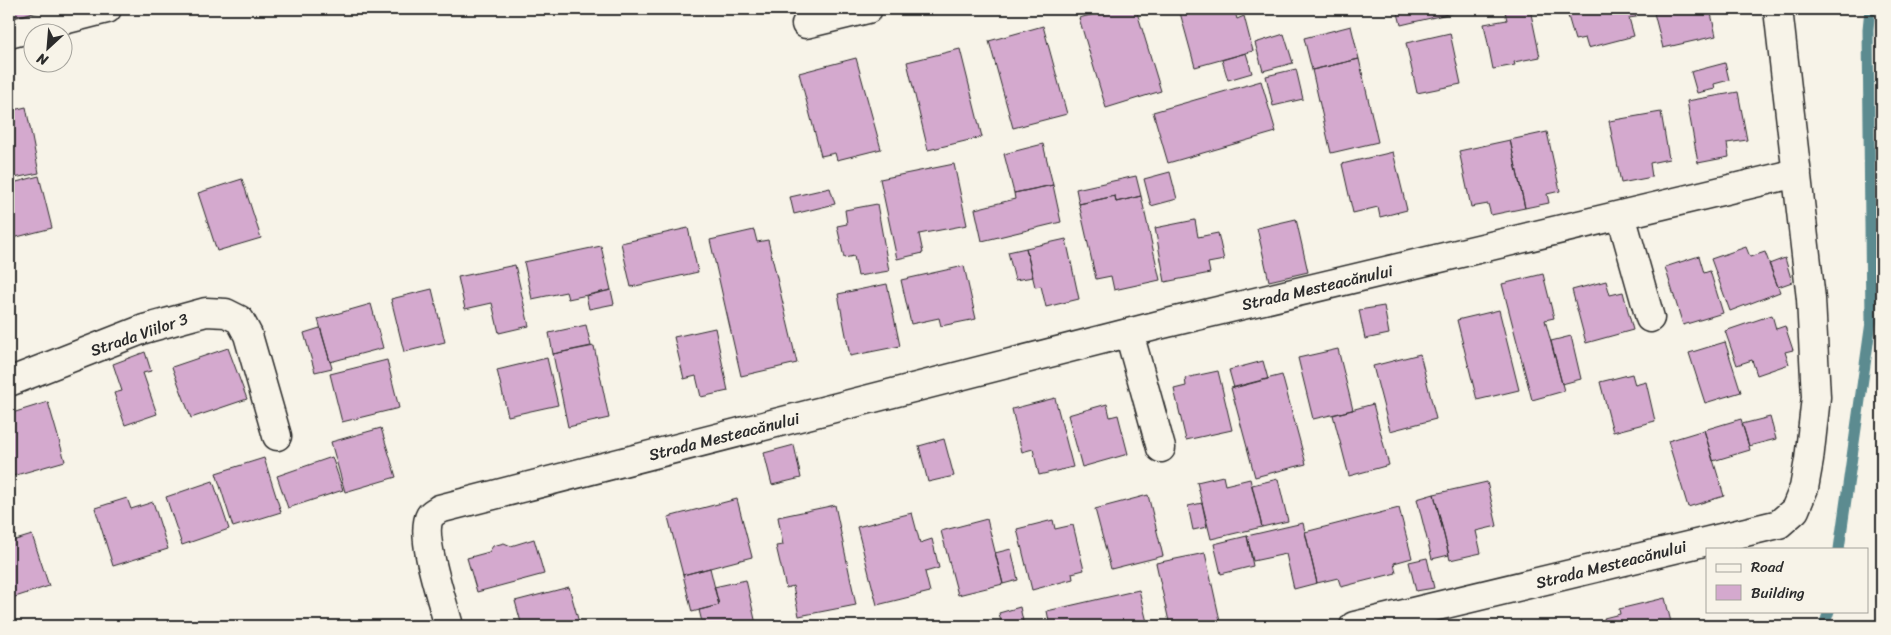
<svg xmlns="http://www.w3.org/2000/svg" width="1891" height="635" viewBox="0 0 1891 635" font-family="Sriracha,sans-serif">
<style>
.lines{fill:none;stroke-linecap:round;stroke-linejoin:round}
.stream{stroke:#5b8b90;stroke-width:11}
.building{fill:#d4a9ce;stroke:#2b2b2b}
.minor-casing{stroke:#2b2b2b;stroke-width:31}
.minor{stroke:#f7f3e8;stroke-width:28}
.labels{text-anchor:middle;stroke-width:4.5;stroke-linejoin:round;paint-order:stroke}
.street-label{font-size:16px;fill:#2b2b2b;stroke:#f7f3e8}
</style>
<rect width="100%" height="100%" fill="#f7f3e8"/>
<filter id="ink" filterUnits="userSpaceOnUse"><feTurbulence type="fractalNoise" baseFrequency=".02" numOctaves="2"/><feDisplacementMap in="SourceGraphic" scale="10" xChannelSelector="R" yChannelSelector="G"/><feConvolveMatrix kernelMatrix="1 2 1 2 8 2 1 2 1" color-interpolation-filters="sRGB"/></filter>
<g filter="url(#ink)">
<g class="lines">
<path class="stream" d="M1839 549 1871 322 1868 29 1870 9
M1824 626 1829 611"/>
</g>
<path class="building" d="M10 9H39L40 13 13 19Z
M1113 9H1136L1161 91 1106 108 1079 18Z
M1179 9H1234L1237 19 1244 16 1253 51 1195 67Z
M1397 9H1469L1401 25Z
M1521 9H1530L1540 57 1514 62 1515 65 1493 69 1484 24 1507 20 1505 12Z
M1566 9H1634L1636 17 1629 18 1634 36 1588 48 1585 38 1575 40Z
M1653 9H1710L1716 36 1663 48Z
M1043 26 1067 114 1013 128 989 41Z
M1351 26 1359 59 1312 70 1304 38Z
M1450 33 1461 84 1417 93 1406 43Z
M1284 34 1293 63 1263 71 1255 43Z
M960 49 982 137 928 150 907 62Z
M1246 53 1252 73 1228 80 1222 60Z
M856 58 881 149 837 160 835 153 821 156 799 73Z
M1359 59 1378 142 1331 153 1312 70Z
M1725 63 1729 80 1714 84 1715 89 1697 93 1691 72Z
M1296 69 1303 99 1273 106 1266 76Z
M1261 81 1276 132 1168 163 1153 112Z
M1738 92 1747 140 1727 143 1729 157 1698 163 1687 101Z
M26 107 39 173 9 179V111Z
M1661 112 1669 159 1650 163 1652 177 1621 183 1609 121Z
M1547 132 1560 191 1547 194 1549 203 1525 208 1510 140Z
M1510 140 1525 208 1491 215 1488 204 1471 207 1459 151Z
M1043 144 1053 185 1014 193 1004 154Z
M1393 152 1407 210 1380 217 1378 207 1353 213 1342 164Z
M954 164 967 225 919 234 923 253 897 259 880 179Z
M1170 172 1177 199 1151 206 1144 179Z
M39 176 52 228 9 239V184Z
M1136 176 1141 196 1116 202 1115 196 1079 204 1076 189Z
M242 179 261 238 217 251 198 193Z
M1053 185 1061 222 982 241 975 209 1015 199 1014 193Z
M830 188 835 204 794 214 790 197Z
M1115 196 1116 202 1141 196 1160 280 1114 290 1111 276 1096 279 1079 204Z
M877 204 889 271 858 276 854 256 844 258 837 226 847 224 845 210Z
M1296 219 1308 272 1269 281 1257 228Z
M1195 220 1198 237 1218 233 1224 260 1208 263 1210 273 1165 282 1155 228Z
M688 228 698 272 631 287 621 243Z
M754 230 757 242 768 240 797 363 741 376 710 240Z
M1066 239 1079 299 1046 307 1041 286 1035 287 1026 248Z
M601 246 611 290 568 299 566 292 532 299 524 262Z
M1746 247 1750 257 1765 252 1780 292 1730 311 1711 259Z
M1026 248 1033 277 1015 280 1008 252Z
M1699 256 1704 273 1710 271 1723 313 1683 325 1665 267Z
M1785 258 1792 282 1778 287 1769 264Z
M515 265 529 326 499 333 492 303 465 309 458 277Z
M964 266 976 319 941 326 939 318 911 324 901 280Z
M1543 274 1554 318 1545 320 1564 391 1532 400 1502 284Z
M1606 281 1610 295 1623 292 1633 330 1586 343 1572 290Z
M887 284 900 346 850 356 838 294Z
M432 289 445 342 404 352 391 299Z
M611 290 614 304 589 309 586 296Z
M371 304 383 348 330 362 318 319Z
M1384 306 1389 334 1365 339 1359 310Z
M1499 310 1519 390 1477 400 1457 320Z
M1772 315 1776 329 1785 326 1793 350 1785 352 1789 364 1757 375 1752 360 1737 365 1725 331Z
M586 325 591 346 553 354 549 333Z
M320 328 332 368 315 372 304 333Z
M715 328 728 391 701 397 696 376 684 379 674 337Z
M1571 336 1581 379 1562 384 1551 341Z
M1725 342 1741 392 1705 403 1689 353Z
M594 346 609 418 568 427 553 354Z
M228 348 247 399 191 418 172 367Z
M1338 349 1353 410 1313 419 1298 358Z
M145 352 151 371 143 373 157 414 125 425 114 393 122 391 113 364Z
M1420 354 1436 419 1390 431 1373 366Z
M547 358 558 405 508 416 497 370Z
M387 360 399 408 342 422 330 374Z
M1263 361 1268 379 1234 388 1229 370Z
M1218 371 1232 430 1186 440 1174 389 1186 386 1185 378Z
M1632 374 1635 385 1646 382 1655 421 1613 432 1600 382Z
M1282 375 1306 464 1255 477 1231 388Z
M1055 398 1073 467 1039 475 1033 449 1022 452 1012 409Z
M48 402 65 461 9 477V414Z
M1107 404 1110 417 1118 415 1128 454 1082 467 1068 415Z
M1373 404 1389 465 1349 476 1333 415Z
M1770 417 1776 439 1749 446 1742 424Z
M1741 419 1750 450 1713 461 1704 430Z
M381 428 396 477 345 492 331 442Z
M1704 430 1724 496 1688 507 1668 441Z
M944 439 954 476 928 482 919 446Z
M794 445 801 478 772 485 764 453Z
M332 457 343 490 288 508 277 476Z
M264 458 281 512 233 527 216 473Z
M1223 476 1225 485 1250 479 1262 527 1211 539 1197 482Z
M1278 479 1288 521 1262 527 1252 485Z
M213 481 229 529 182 545 166 497Z
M1487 482 1497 526 1476 531 1481 553 1450 560 1434 494Z
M1434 494 1449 555 1432 559 1417 499Z
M1148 495 1163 556 1111 569 1095 509Z
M127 498 131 509 153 502 168 549 113 566 95 508Z
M737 499 752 557 683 575 668 517Z
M1202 503 1207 527 1193 530 1188 506Z
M835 505 856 605 799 616 793 586 786 588 776 546 783 545 778 517Z
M1399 508 1412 558 1394 563 1396 573 1341 587 1338 578 1317 583 1305 532Z
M912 513 920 543 932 539 939 568 925 572 930 592 877 605 857 527Z
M987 519 1003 584 958 595 941 531Z
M1053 520 1055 529 1073 525 1084 570 1072 573 1073 579 1032 590 1017 529Z
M1303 523 1317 583 1294 589 1286 554 1253 561 1247 536Z
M32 535 49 586 9 599V542Z
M1247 536 1253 566 1221 574 1214 544Z
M534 539 544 574 477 592 467 558 489 552 493 546 504 543 511 546Z
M1011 549 1018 580 1003 584 995 553Z
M1205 553 1221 625 1170 626 1156 563Z
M1427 558 1434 588 1416 591 1409 562Z
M710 568 719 605 692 612 683 575Z
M746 580 756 624 748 626H703L699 610 719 605 714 587Z
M569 587 580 626H522L515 601Z
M1139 590 1148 626H1050L1047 611Z
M1665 598 1672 626H1606L1604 618 1620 614 1619 609Z
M1020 607 1024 626H1002L999 613Z"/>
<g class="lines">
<defs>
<path id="minor" d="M806 24 868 9
M9 34 107 9
M1621 215 1650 318
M1129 333 1161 448
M9 382 144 329 206 312 226 313 240 320 248 335 277 436
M449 626C443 603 419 535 430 516 432 513 437 511 439 509L1163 324 1797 173
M1354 626 1779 524 1795 510 1804 488 1809 460 1816 397 1811 299 1778 9"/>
</defs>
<use href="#minor" class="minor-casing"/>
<use href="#minor" class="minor"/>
</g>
</g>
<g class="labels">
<g class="street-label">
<text transform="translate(1317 287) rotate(-13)" y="6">Strada Mesteacănului</text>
<text transform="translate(139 334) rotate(-19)" y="6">Strada Viilor 3</text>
<text transform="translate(724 436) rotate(-14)" y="6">Strada Mesteacănului</text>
<text transform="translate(1611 564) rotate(-14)" y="6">Strada Mesteacănului</text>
</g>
</g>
<rect width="1891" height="635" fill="none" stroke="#f7f3e8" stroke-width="30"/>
<rect x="15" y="15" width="1861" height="605" fill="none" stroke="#2b2b2b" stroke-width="2" filter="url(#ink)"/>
<rect x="1706" y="548" width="162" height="65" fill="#f7f3e8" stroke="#a5a39c"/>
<rect x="1716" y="564" width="25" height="8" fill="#f7f3e8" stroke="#a5a39c"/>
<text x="1751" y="572" font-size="15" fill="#2b2b2b">Road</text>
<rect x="1716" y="585" width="25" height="15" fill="#d4a9ce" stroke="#a5a39c"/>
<text x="1751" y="598" font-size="15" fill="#2b2b2b">Building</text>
<g transform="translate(48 48) rotate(206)"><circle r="24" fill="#f7f3e8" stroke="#a5a39c"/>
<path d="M0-4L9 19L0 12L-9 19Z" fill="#2b2b2b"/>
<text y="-8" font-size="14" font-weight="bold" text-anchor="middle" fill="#2b2b2b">N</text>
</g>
</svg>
